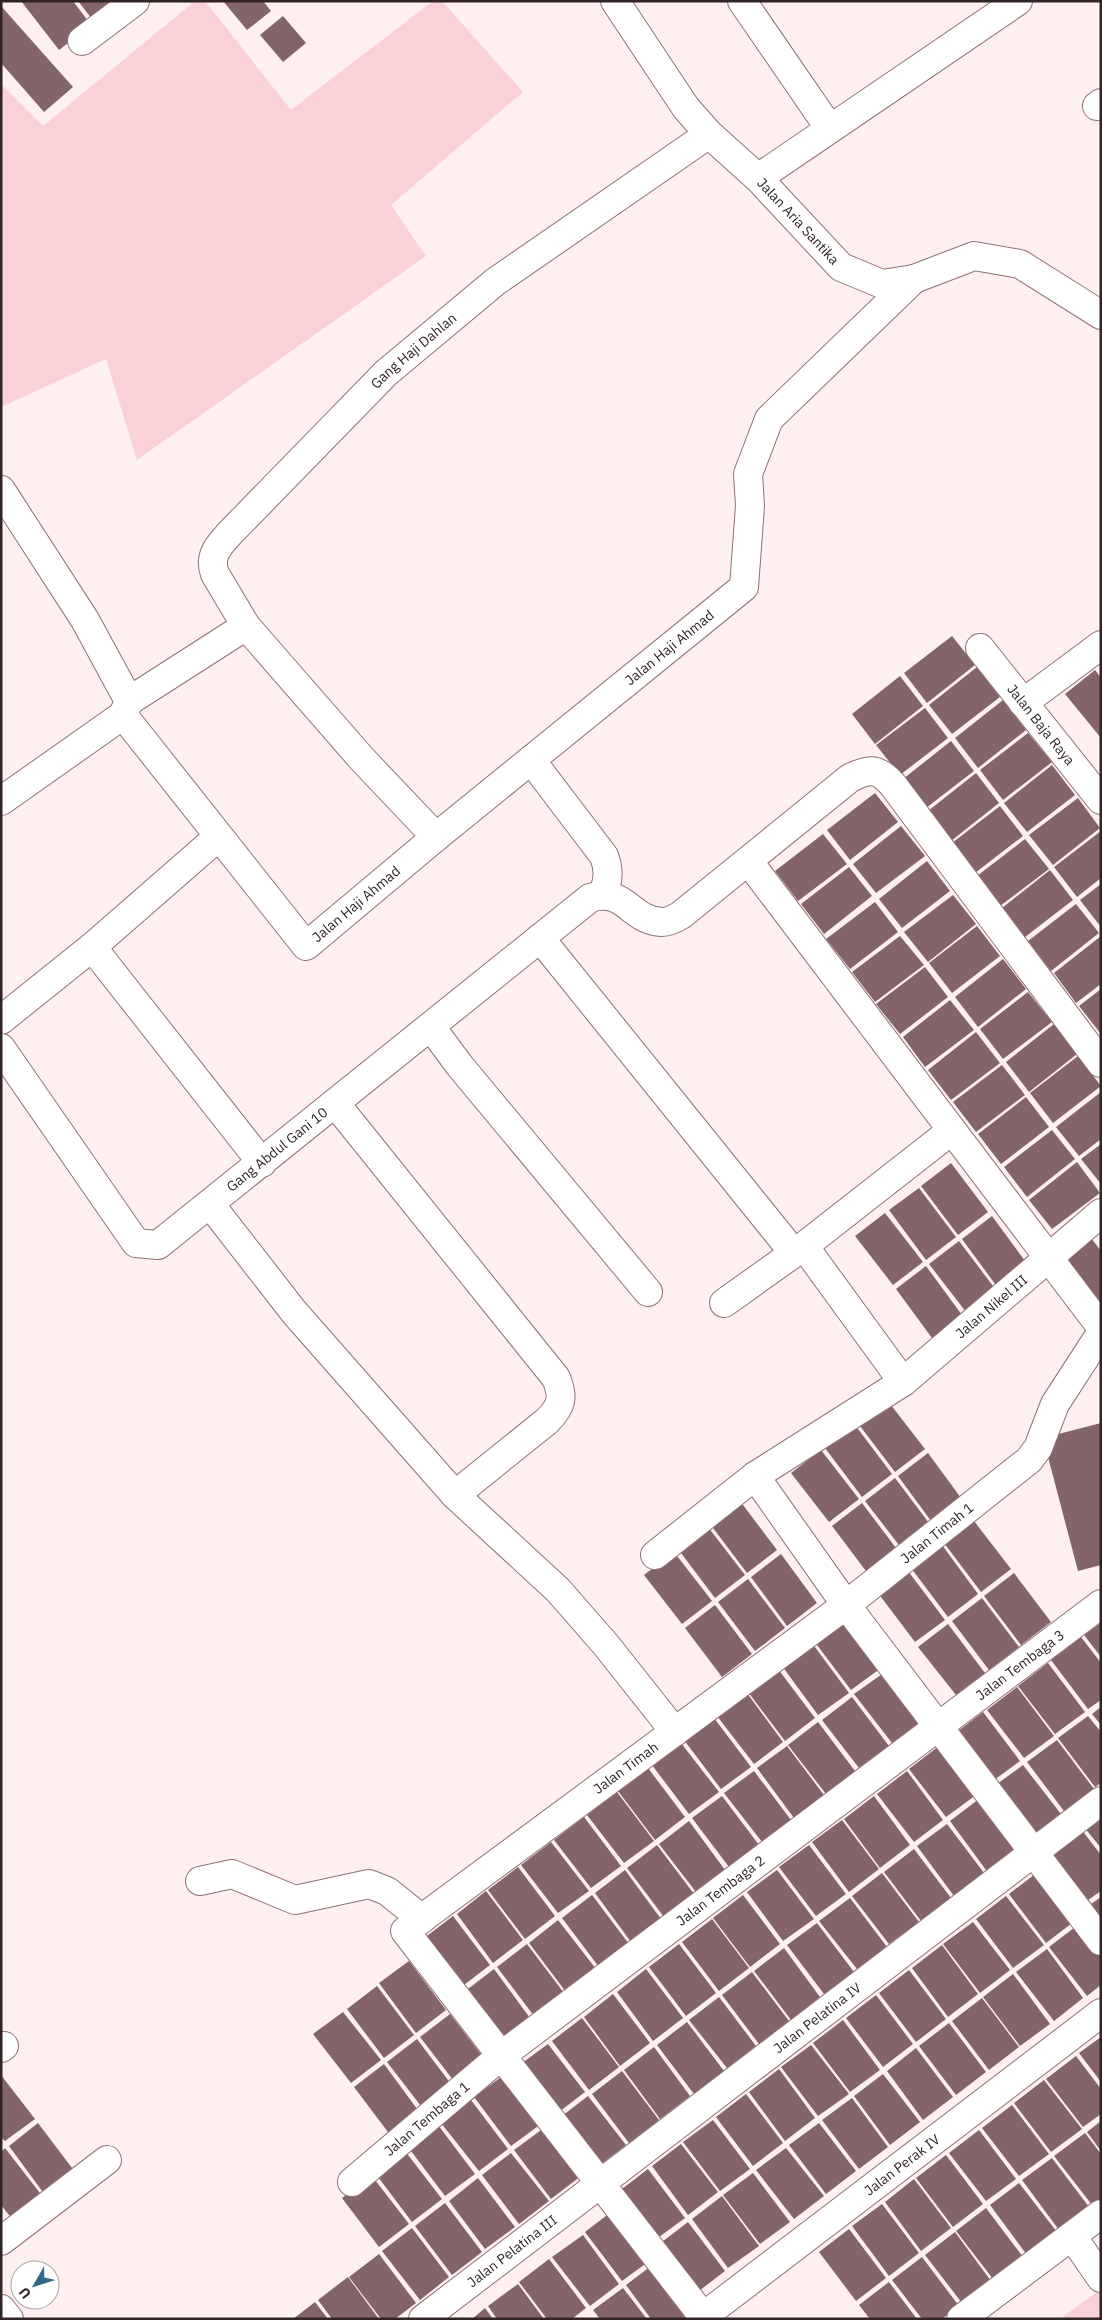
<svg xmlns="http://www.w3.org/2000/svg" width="1102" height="2320" viewBox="0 0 1102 2320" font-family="'IBM Plex Sans',sans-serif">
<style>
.green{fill:#fad1d6}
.building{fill:#836468}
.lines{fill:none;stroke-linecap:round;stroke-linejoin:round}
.street-casing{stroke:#907175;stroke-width:30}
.secondary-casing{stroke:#907175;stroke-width:30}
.street{stroke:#fff;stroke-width:28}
.secondary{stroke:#fff;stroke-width:28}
.labels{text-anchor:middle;stroke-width:5;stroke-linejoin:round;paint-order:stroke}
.street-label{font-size:14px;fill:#312426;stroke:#fff}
</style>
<rect width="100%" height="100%" fill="#feeff1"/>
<path class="green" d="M195 1H205L291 110 433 1H442L523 92 391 205 426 256 137 460 106 359 1 407V84L43 126Z
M1101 2289V2319H1060Z"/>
<path class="building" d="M21 1H73L91 25 59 50Z
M78 1H123L95 23Z
M223 1H263L271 11 247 30Z
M1 6 73 87 44 112 1 63Z
M283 16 306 43 283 62 260 35Z
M952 636 975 665 927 703 904 673Z
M977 667 1000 697 952 734 929 705Z
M1095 670 1101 678V738L1065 694Z
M900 676 923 706 875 744 852 714Z
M1003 700 1026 730 978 768 955 738Z
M925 708 948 738 900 775 876 745Z
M1028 733 1052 762 1003 800 980 770Z
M951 741 974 771 926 808 903 779Z
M1052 765 1075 795 1027 832 1004 803Z
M976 773 999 803 951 841 928 811Z
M875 793 898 822 850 860 827 830Z
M1078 798 1100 828 1053 865 1029 835Z
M1000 806 1023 836 975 873 952 843Z
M901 826 925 856 876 893 853 864Z
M1101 831V878L1077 897 1054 867Z
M823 834 847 864 798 901 775 871Z
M1025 839 1049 869 1000 906 977 876Z
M927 861 950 891 902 928 879 899Z
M849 867 872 896 824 934 801 904Z
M1050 870 1073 900 1025 937 1002 908Z
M1101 884V927L1080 900Z
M953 895 976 924 928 962 904 932Z
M875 902 898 932 850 969 826 939Z
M1076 904 1099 933 1051 971 1028 941Z
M977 926 1000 956 952 993 929 963Z
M900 936 924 965 875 1002 852 972Z
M1101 936V984L1076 1003 1054 973Z
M1003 959 1026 989 978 1027 955 997Z
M925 967 948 997 900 1034 876 1004Z
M1101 989V1034L1079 1006Z
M1028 992 1052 1022 1003 1059 980 1029Z
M950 1000 974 1030 925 1067 903 1037Z
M1054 1024 1077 1054 1029 1092 1006 1062Z
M976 1032 1000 1063 951 1100 928 1070Z
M1078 1056 1101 1086 1053 1123 1030 1093Z
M1002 1065 1025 1095 976 1132 953 1102Z
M1101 1092V1139L1079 1156 1056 1127Z
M1026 1097 1049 1127 1001 1164 978 1134Z
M1052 1130 1075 1159 1027 1197 1004 1167Z
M1101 1144V1184L1081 1159Z
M1077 1162 1100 1193 1052 1229 1029 1200Z
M951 1163 988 1212 958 1235 921 1186Z
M919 1188 956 1237 926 1260 889 1210Z
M885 1213 923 1262 893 1285 855 1236Z
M992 1216 1028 1265 998 1288 962 1239Z
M1091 1238 1101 1251V1308L1061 1261Z
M959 1241 996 1290 966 1312 929 1264Z
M926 1266 962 1315 932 1338 896 1289Z
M887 1400 925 1449 895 1472 857 1422Z
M1101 1423V1565L1078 1571 1043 1438Z
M855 1425 892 1474 862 1497 825 1448Z
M821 1450 859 1499 829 1522 791 1473Z
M928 1453 964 1502 934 1525 898 1476Z
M895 1478 932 1527 902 1549 865 1501Z
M740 1501 777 1550 747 1573 710 1524Z
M862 1503 899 1552 869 1575 832 1526Z
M974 1521 1011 1569 981 1592 944 1543Z
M708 1527 745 1575 715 1598 678 1549Z
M942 1545 978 1594 948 1617 911 1568Z
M674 1552 712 1601 682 1624 644 1575Z
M781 1554 817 1603 787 1626 751 1577Z
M908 1571 945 1620 915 1642 878 1593Z
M1014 1573 1051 1622 1021 1645 984 1596Z
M748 1579 785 1628 755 1651 718 1602Z
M982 1598 1019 1647 989 1670 952 1621Z
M715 1605 752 1654 722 1677 685 1628Z
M844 1619 881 1668 851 1690 814 1641Z
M1101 1623V1657L1084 1635Z
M948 1624 985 1673 956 1695 918 1647Z
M1081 1637 1101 1663V1700L1088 1709 1051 1660Z
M812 1643 849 1693 818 1715 782 1666Z
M1048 1663 1085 1712 1055 1734 1018 1686Z
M778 1669 815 1718 785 1741 748 1692Z
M885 1672 921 1721 892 1743 854 1694Z
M1017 1687 1054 1736 1024 1758 987 1710Z
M747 1693 783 1742 754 1764 717 1716Z
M852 1697 889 1746 859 1768 822 1720Z
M1101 1707V1725L1092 1714Z
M983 1712 1020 1761 990 1783 953 1735Z
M1088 1716 1101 1732V1783L1095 1787 1058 1738Z
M714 1718 751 1767 721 1789 684 1740Z
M818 1722 855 1771 826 1794 788 1745Z
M1057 1740 1094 1789 1064 1811 1027 1762Z
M681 1743 719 1792 689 1814 652 1765Z
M787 1746 824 1795 794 1818 757 1768Z
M939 1746 976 1795 946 1817 909 1769Z
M1023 1765 1061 1814 1031 1837 993 1787Z
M648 1768 685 1817 655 1840 618 1791Z
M754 1771 791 1820 762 1842 724 1793Z
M907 1771 943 1820 914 1842 877 1794Z
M617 1792 654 1841 624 1863 587 1815Z
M722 1796 759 1845 729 1867 692 1818Z
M874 1796 910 1845 880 1868 844 1819Z
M979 1799 1017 1848 986 1870 950 1821Z
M1101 1814V1848L1084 1827Z
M584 1817 621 1866 591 1888 554 1840Z
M842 1820 879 1869 849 1892 812 1842Z
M689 1821 725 1870 696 1892 659 1844Z
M947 1824 984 1873 954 1896 917 1846Z
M1081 1829 1101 1855V1891L1088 1900 1051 1852Z
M551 1842 589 1891 558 1913 521 1865Z
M657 1845 694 1894 664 1917 627 1868Z
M809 1845 846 1894 816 1916 779 1867Z
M914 1849 951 1898 921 1921 884 1872Z
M518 1867 555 1916 525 1939 488 1890Z
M625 1870 661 1919 631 1942 595 1893Z
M777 1870 814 1919 783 1941 747 1892Z
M1039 1871 1076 1920 1046 1943 1009 1894Z
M882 1873 919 1922 889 1944 852 1896Z
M486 1891 523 1940 493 1963 457 1914Z
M592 1895 629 1944 599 1967 562 1918Z
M743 1895 780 1944 750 1967 713 1918Z
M1006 1896 1044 1945 1013 1968 976 1919Z
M1101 1897V1917L1091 1904Z
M850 1898 887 1947 857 1969 819 1921Z
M453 1916 490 1965 460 1988 423 1939Z
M712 1919 749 1968 719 1991 682 1942Z
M558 1920 596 1969 566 1992 529 1943Z
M973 1922 1010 1970 980 1993 943 1944Z
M817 1923 854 1972 824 1994 787 1945Z
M1079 1924 1101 1953V1985L1087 1996 1049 1947Z
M527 1944 564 1993 534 2016 497 1967Z
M679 1944 716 1993 686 2016 649 1967Z
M942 1945 978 1994 948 2017 912 1968Z
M784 1948 820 1997 791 2020 754 1971Z
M1047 1949 1083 1998 1054 2021 1016 1972Z
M409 1961 446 2010 416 2033 379 1983Z
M494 1969 530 2018 500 2041 464 1992Z
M646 1969 683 2018 653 2041 617 1992Z
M909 1970 946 2019 916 2042 879 1993Z
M752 1972 789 2021 759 2044 722 1995Z
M1013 1974 1050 2024 1020 2046 983 1997Z
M377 1986 414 2035 384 2058 347 2009Z
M613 1994 650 2043 620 2066 584 2017Z
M876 1995 913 2044 883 2067 846 2018Z
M719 1997 756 2046 727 2068 689 2020Z
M982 1998 1019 2047 989 2070 952 2021Z
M343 2012 381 2060 351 2083 313 2034Z
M450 2014 487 2062 457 2085 420 2037Z
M582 2018 619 2067 589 2090 552 2041Z
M843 2020 880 2070 850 2092 813 2043Z
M687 2022 724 2071 694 2094 657 2045Z
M949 2023 986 2072 956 2095 919 2046Z
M1101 2037V2082L1079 2053Z
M417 2039 454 2088 424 2110 387 2062Z
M548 2044 585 2092 555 2115 518 2066Z
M811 2045 849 2094 818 2116 781 2067Z
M654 2047 690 2096 660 2119 624 2070Z
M916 2048 953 2097 923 2120 887 2071Z
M1076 2056 1101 2089V2114L1083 2127 1046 2079Z
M384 2064 420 2113 391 2136 354 2087Z
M779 2069 815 2118 785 2141 749 2092Z
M622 2071 659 2120 629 2143 592 2094Z
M883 2074 920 2122 890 2145 854 2096Z
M1 2075 35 2119 5 2141 1 2137Z
M504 2075 541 2124 511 2146 474 2097Z
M1044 2080 1082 2129 1051 2152 1014 2103Z
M746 2094 783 2143 753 2166 716 2117Z
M588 2096 626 2145 596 2168 558 2119Z
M852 2098 888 2147 859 2169 822 2120Z
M471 2100 508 2149 479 2171 441 2123Z
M1012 2105 1049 2154 1019 2176 982 2128Z
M713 2120 750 2169 720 2191 683 2142Z
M1101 2121V2151L1087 2132Z
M38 2123 75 2172 45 2195 9 2146Z
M819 2123 856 2171 826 2194 789 2145Z
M438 2125 475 2174 445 2196 408 2147Z
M544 2128 581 2176 551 2199 514 2150Z
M979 2130 1016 2179 986 2201 949 2153Z
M1085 2133 1101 2154V2198L1092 2205 1054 2156Z
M681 2144 718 2192 688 2215 652 2166Z
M5 2148 43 2197 13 2220 1 2205V2152Z
M786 2148 824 2196 794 2219 756 2170Z
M405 2151 442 2199 412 2222 375 2173Z
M511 2153 549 2201 519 2224 482 2175Z
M946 2155 983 2204 953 2227 916 2178Z
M1052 2158 1089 2207 1059 2230 1022 2180Z
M648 2169 685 2218 655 2240 618 2192Z
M753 2173 790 2222 760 2244 723 2195Z
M372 2176 409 2224 379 2247 342 2198Z
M478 2178 515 2227 485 2249 449 2201Z
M914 2179 951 2228 921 2251 885 2202Z
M1019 2183 1057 2232 1027 2255 990 2205Z
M722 2196 759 2246 728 2268 692 2219Z
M445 2203 482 2252 452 2275 415 2226Z
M882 2204 919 2253 889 2276 852 2226Z
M986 2208 1023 2257 993 2279 956 2231Z
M615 2209 652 2259 622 2281 585 2232Z
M688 2222 725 2271 695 2294 658 2245Z
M412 2228 449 2277 420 2300 382 2251Z
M849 2229 886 2278 856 2301 819 2252Z
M955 2232 991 2281 962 2303 925 2255Z
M583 2235 619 2284 590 2306 552 2257Z
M379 2254 416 2303 395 2319H381L349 2277Z
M922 2257 959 2306 942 2319H922L892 2280Z
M549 2259 586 2308 572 2319H547L519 2282Z
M655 2263 693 2311 683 2319H651L626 2285Z
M348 2277 379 2319H332L318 2300Z
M889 2282 917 2319H870L859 2305Z
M518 2284 544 2319H497L488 2306Z
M623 2288 647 2319H600L593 2310Z
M315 2302 328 2319H293Z
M485 2308 493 2319H472Z"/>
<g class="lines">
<defs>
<g id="street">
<path d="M742 1 830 129"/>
<path d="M82 41 135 1"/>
<path d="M1097 106 1101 103"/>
<path d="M758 178 1018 1"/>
<path d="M1 490 85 620 129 701 123 715 1 801"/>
<path id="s1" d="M246 626 215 574C208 556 219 545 231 532L386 373 495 282 709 134"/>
<path id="s2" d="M980 648 1101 800"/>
<path d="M129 701 246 626 362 759 436 837"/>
<path d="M1023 703 1101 645"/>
<path id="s3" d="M123 715 306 946 436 837 744 587 750 506 748 474 769 419 914 279"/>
<path d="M531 760 604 856C609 869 609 882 602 894"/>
<path d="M749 862 1101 1327"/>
<path d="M540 938 793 1252"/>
<path d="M92 947 262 1163"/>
<path d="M1 1020 92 947 218 837"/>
<path d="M431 1027 460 1066 648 1292"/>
<path id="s4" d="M1 1048 136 1243 158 1245 590 898C626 887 630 921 662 922 668 922 676 918 681 915L850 778C870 768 878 768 893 785L1101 1063"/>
<path d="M335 1103 556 1378C564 1397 562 1406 547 1421L455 1495"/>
<path d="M210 1204 294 1312 455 1495 558 1590 606 1645 675 1732"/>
<path d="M804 1246 903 1382"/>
<path d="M724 1303 804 1246 951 1131"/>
<path d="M755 1476 846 1605 1101 1941"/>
<path id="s5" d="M655 1555 755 1476 903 1382 1101 1213"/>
<path d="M200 1881 232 1874 295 1900 369 1884 387 1891 422 1919"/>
<path d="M1 2048 4 2046"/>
<path id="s6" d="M352 2182 502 2055 1101 1604"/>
<path d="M1072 2236 1101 2278"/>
<path d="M1 2241 107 2160"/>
<path d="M1 2309 9 2319"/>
<path id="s7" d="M423 2319 1101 1801"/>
<path id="s8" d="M700 2319 1101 2013"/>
<path id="s9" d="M705 2319 405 1931 846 1605 1029 1460 1038 1448 1055 1404 1101 1333"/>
<path d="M961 2319 1101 2214"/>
</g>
<g id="secondary">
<path id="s10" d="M615 1 686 108 709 134 758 178 841 267 882 284 914 279 974 256 1020 264 1101 315"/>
</g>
</defs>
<use href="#street" class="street-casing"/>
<use href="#secondary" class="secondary-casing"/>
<use href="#street" class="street"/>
<use href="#secondary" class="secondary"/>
</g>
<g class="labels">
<g class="street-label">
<text dy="5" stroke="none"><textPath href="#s10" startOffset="288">Jalan Aria Santika</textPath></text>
<text dy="5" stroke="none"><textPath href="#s1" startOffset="366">Gang Haji Dahlan</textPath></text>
<text dy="5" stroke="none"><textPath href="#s3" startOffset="765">Jalan Haji Ahmad</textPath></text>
<text dy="5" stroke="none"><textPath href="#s2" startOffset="98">Jalan Baja Raya</textPath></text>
<text dy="5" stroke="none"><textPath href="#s3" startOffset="360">Jalan Haji Ahmad</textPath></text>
<text dy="5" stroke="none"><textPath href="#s4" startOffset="412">Gang Abdul Gani 10</textPath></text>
<text dy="5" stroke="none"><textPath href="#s5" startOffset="419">Jalan Nikel III</textPath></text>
<text dy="5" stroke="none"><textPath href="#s9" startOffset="1155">Jalan Timah 1</textPath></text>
<text dy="5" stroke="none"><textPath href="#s6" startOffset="845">Jalan Tembaga 3</textPath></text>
<text dy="5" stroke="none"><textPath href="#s9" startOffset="765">Jalan Timah</textPath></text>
<text dy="5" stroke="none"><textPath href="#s6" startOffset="470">Jalan Tembaga 2</textPath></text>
<text dy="5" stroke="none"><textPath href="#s7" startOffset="496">Jalan Pelatina IV</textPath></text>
<text dy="5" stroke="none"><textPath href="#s6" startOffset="98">Jalan Tembaga 1</textPath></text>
<text dy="5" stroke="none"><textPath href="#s8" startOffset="254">Jalan Perak IV</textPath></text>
<text dy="5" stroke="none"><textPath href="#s7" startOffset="112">Jalan Pelatina III</textPath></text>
</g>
</g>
<rect width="1102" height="2320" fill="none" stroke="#312426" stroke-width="5"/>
<g transform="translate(35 2285) rotate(231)"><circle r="24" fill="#ffffff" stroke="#ada7a8"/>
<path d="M0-4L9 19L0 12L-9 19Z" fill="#336783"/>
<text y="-8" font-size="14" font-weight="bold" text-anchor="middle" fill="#312426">U</text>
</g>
</svg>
